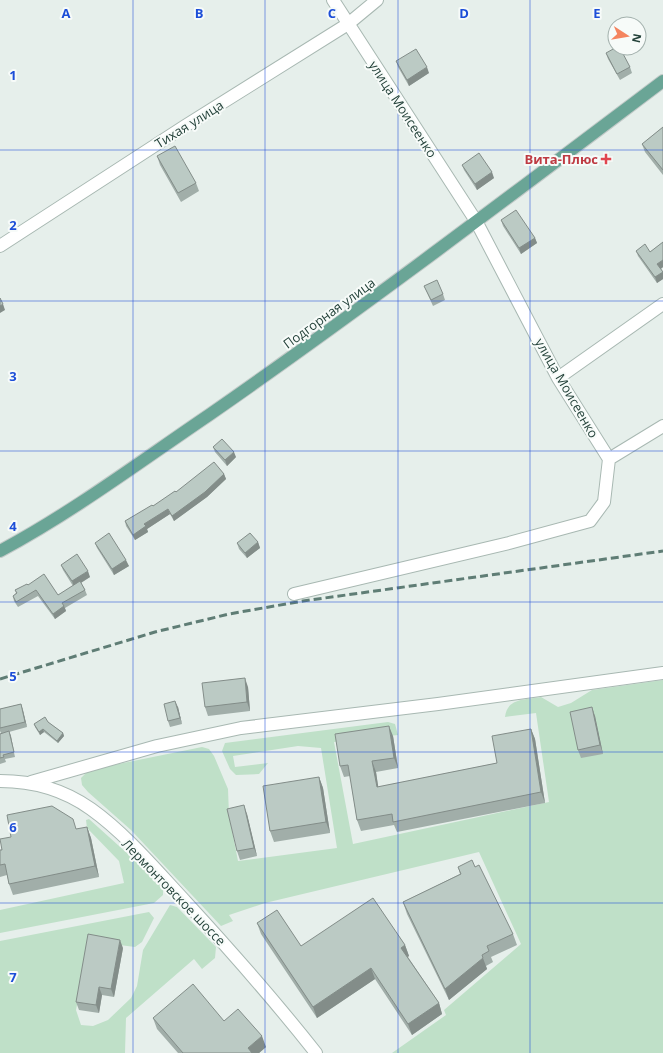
<svg xmlns="http://www.w3.org/2000/svg" width="663" height="1053" viewBox="0 0 663 1053" font-family="'Open Sans',sans-serif">
<style>
.green{fill:#bfe0c8}
.lines{fill:none;stroke-linecap:round;stroke-linejoin:round}
.minor-casing{stroke:#a8b8b2;stroke-width:14}
.major-casing{stroke:#c2cac8;stroke-width:14}
.minor{stroke:#fff;stroke-width:12}
.major{stroke:#6aa596;stroke-width:12}
.rail{stroke:#5f7d75;stroke-width:3;stroke-dasharray:8 4;stroke-linecap:butt}
.wall{fill:#a1aea9}
.shaded-wall{fill:#838d89}
.building{fill:#bbcac4;stroke:#838d89}
.grid{fill:none;stroke:#1d4ed8;stroke-width:1;stroke-opacity:0.55}
.health-dot{fill:#e0444e;stroke:#f7fbf9;stroke-width:1.5}
.labels{text-anchor:middle;stroke-width:4;stroke-linejoin:round;paint-order:stroke}
.street-label{font-size:13px;fill:#24423a;stroke:#f7fbf9}
.health-label{font-size:13px;font-weight:bold;fill:#be3a42;stroke:#f7fbf9;text-anchor:end}
.grid-label{font-size:13px;text-anchor:middle;font-weight:bold;fill:#1d4ed8;stroke:#f7fbf9;stroke-width:4;stroke-linejoin:round;paint-order:stroke}
</style>
<rect width="100%" height="100%" fill="#e6efeb"/>
<path class="green" d="M663 680V1053H392L446 1015 444 1010 521 944 479 852 265 903 229 915 233 921 221 926 131 830 88 792 82 785 81 778 89 770 202 747 209 749 214 756 228 789 229 815 238 861 337 848 321 748 298 746 233 756 235 767 268 763 259 774 236 775 230 769 222 751 225 743 388 722 395 724 398 735 334 742 353 844 549 802 536 713 505 717C507 698 525 700 541 697L558 707 571 703 592 690Z
M89 819 158 881 163 888V895L154 903 0 933V910L124 883 119 861 87 828 86 820Z
M170 905 177 907 216 947 215 958 202 969 194 959 126 1018 125 1053H0V941L149 912 154 918 142 942 135 947 89 941 76 1010 81 1025 93 1026 108 1020 131 998 137 986 143 950Z"/>
<g class="lines">
<defs>
<path id="minor" d="M0 246 185 126 348 24 377 0
M558 378 663 304
M609 459 663 426
M294 594 509 543 590 521 604 502 609 459 558 378 476 221 333 0
M0 781C33 781 63 789 91 809 126 834 156 870 186 902 231 951 275 1001 316 1053
M31 782 157 746 241 728 438 704 663 673"/>
<path id="major" d="M0 551C73 512 141 461 209 415 363 308 513 194 663 81"/>
</defs>
<use href="#minor" class="minor-casing"/>
<use href="#major" class="major-casing"/>
<use href="#minor" class="minor"/>
<use href="#major" class="major"/>
<path class="rail" d="M0 679 155 632 229 614 303 601 663 551"/>
</g>
<path class="wall" d="M606 53 630 67 632 73 620 80 608 59Z
M396 61 429 73 409 86 398 67Z
M663 127V175L645 152 642 144Z
M157 156 196 183 199 191 181 202 160 165Z
M462 165 494 178 477 190 464 170Z
M501 220 535 238 537 243 521 254 503 226Z
M663 242V267L661 269 663 272V279L657 283 638 256 636 251 650 252Z
M424 286 443 294 445 300 433 306Z
M213 447 236 457 227 466 215 452Z
M224 474 226 479 207 497 174 521 170 514 147 529 148 532 135 540 126 526 125 521 153 506 176 492Z
M258 542 260 548 247 558 239 549 237 543Z
M95 543 129 566 114 575 97 548Z
M61 565 90 577 81 583 85 590 87 595 65 608 66 611 55 619 38 596 18 607 14 601 13 596 16 593 15 590 28 585 58 595 73 586 63 570Z
M248 687 250 711 208 716 205 707Z
M21 704 27 727 9 732 15 757 5 759 6 762 0 764V734L1 733 0 731V709Z
M178 707 182 724 170 727 168 721Z
M595 716 603 754 581 758 578 750Z
M48 722 63 733 64 736 58 743 44 732 40 735 35 727 34 724Z
M531 729 535 739 545 803 397 832 394 825 361 831 357 820 350 776 344 777 340 766 393 736 398 768 376 772 378 787 497 763Z
M319 777 323 788 330 833 274 842 270 831Z
M247 814 257 856 240 860 237 851Z
M87 827 91 838 99 877 13 895 9 884 7 875 0 877V850Z
M458 867H475L513 934 517 945 491 957 493 962 486 966 487 969 449 1000 407 914 403 902 460 874Z
M257 923 301 946 405 945 409 956 408 957 439 1003 442 1014 412 1035 375 979 317 1018 261 934Z
M123 948 114 997 102 995 99 1013 79 1010 76 1002Z
M153 1018 224 1021 266 1047 259 1053H178L157 1029Z"/>
<path class="shaded-wall" d="M427 67 429 73 409 86 407 80Z
M492 172 494 178 477 190 475 184Z
M535 238 537 243 521 254 519 248Z
M663 260V267L659 270 657 264Z
M663 272V279L657 283 655 277Z
M3 304 5 310 0 313V306Z
M234 452 236 457 227 466 225 460Z
M224 474 226 479 207 497 174 521 172 516Z
M168 509 170 514 147 529 148 532 135 540 133 535 144 524Z
M258 542 260 548 247 558 245 553Z
M126 560 129 566 114 575 112 569Z
M88 571 90 577 74 587 72 581Z
M64 606 66 611 55 619 53 614Z
M245 678 248 687 250 711 247 702Z
M175 701 178 707 182 724 180 718Z
M21 704 23 710 27 727 25 722Z
M592 707 595 716 603 754 600 745Z
M389 726 393 736 398 768 394 758Z
M43 729 44 732 40 735 39 732Z
M531 729 535 739 545 803 541 792Z
M9 731 11 736 15 757 14 752Z
M63 733 64 736 58 743 57 741Z
M372 761 376 772 380 798 377 787Z
M319 777 323 788 330 833 326 822Z
M244 805 247 814 257 856 254 848Z
M87 827 91 838 99 877 95 866Z
M120 940 123 948 114 997 111 989Z
M405 945 409 956 405 958 401 948Z
M483 958 487 969 449 1000 445 989Z
M371 968 375 979 317 1018 313 1007Z
M99 987 102 995 99 1013 96 1005Z
M439 1003 442 1014 412 1035 408 1024Z
M262 1036 266 1047 259 1053H249L248 1048Z"/>
<path class="building" d="M615 48H620L630 67 617 74 606 53Z
M416 49 427 67 407 80 396 61Z
M663 127V170L642 144Z
M175 146 196 183 178 193 157 156Z
M479 153 492 172 475 184 462 165Z
M516 210 535 238 519 248 501 220Z
M663 242V260L657 264 663 272 655 277 636 251 645 244 650 252Z
M437 280 443 294 431 300 424 286Z
M0 298 3 304 0 306Z
M222 439 234 452 225 460 213 447Z
M214 462 224 474 205 492 172 516 168 509 144 524 146 526 133 535 125 521 152 505 153 506 175 491 176 492Z
M109 533 126 560 112 569 95 543Z
M250 533 258 542 245 553 237 543Z
M77 554 88 571 72 581 61 565Z
M44 574 58 595 80 581 85 590 62 603 64 606 53 614 36 590 16 602 13 596 17 593 15 590 27 584 28 585Z
M245 678 247 702 205 707 202 683Z
M175 701 180 718 168 721 164 704Z
M21 704 25 722 0 728V709Z
M592 707 600 745 578 750 570 712Z
M45 717 48 722 63 733 57 741 43 729 39 732 34 724Z
M389 726 394 758 372 761 377 787 497 763 492 736 531 729 541 792 393 822 392 814 357 820 348 765 340 766 335 734Z
M9 731 14 752 3 755 4 757 0 758V734Z
M319 777 326 822 270 831 263 786Z
M244 805 254 848 237 851 227 809Z
M52 806 73 819 76 829 87 827 95 866 9 884 5 864 0 865V850H2L0 839 11 837 7 815Z
M472 860 475 867 479 865 513 934 487 946 489 951 482 955 483 958 445 989 403 902 461 874 458 867Z
M373 898 405 945 401 948 439 1003 408 1024 371 968 313 1007 257 923 277 910 301 946Z
M88 934 120 940 111 989 99 987 96 1005 76 1002Z
M193 984 224 1021 238 1009 262 1036 248 1048 252 1053H183L153 1018Z"/>
<path class="grid" d="M133 0V1053M265 0V1053M398 0V1053M530 0V1053M0 150H663M0 301H663M0 451H663M0 602H663M0 752H663M0 903H663"/>
<path class="health-dot" d="M604 153h4v4h4v4h-4v4h-4v-4h-4v-4h4z"/>
<g class="labels">
<g class="street-label">
<text transform="translate(403 109) rotate(57)" y="5">улица Моисеенко</text>
<text transform="translate(189 124) rotate(-32)" y="5">Тихая улица</text>
<text transform="translate(329 313) rotate(-36)" y="5">Подгорная улица</text>
<text transform="translate(567 388) rotate(60)" y="5">улица Моисеенко</text>
<text transform="translate(174 892) rotate(46)" y="5">Лермонтовское шоссе</text>
</g>
<g class="health-label">
<text x="598" y="164">Вита-Плюс</text>
</g>
</g>
<g class="grid-label">
<text x="66" y="18">A</text>
<text x="199" y="18">B</text>
<text x="332" y="18">C</text>
<text x="464" y="18">D</text>
<text x="597" y="18">E</text>
<text x="13" y="80">1</text>
<text x="13" y="230">2</text>
<text x="13" y="381">3</text>
<text x="13" y="531">4</text>
<text x="13" y="681">5</text>
<text x="13" y="832">6</text>
<text x="13" y="982">7</text>
</g>
<g transform="translate(627 36) rotate(102)"><circle r="19" fill="#f7fbf9" stroke="#a3b1ad"/>
<path d="M0-3L7 15L0 10L-7 15Z" fill="#f4845f"/>
<text y="-6" font-size="11" font-weight="bold" text-anchor="middle" fill="#24423a">N</text>
</g>
</svg>
